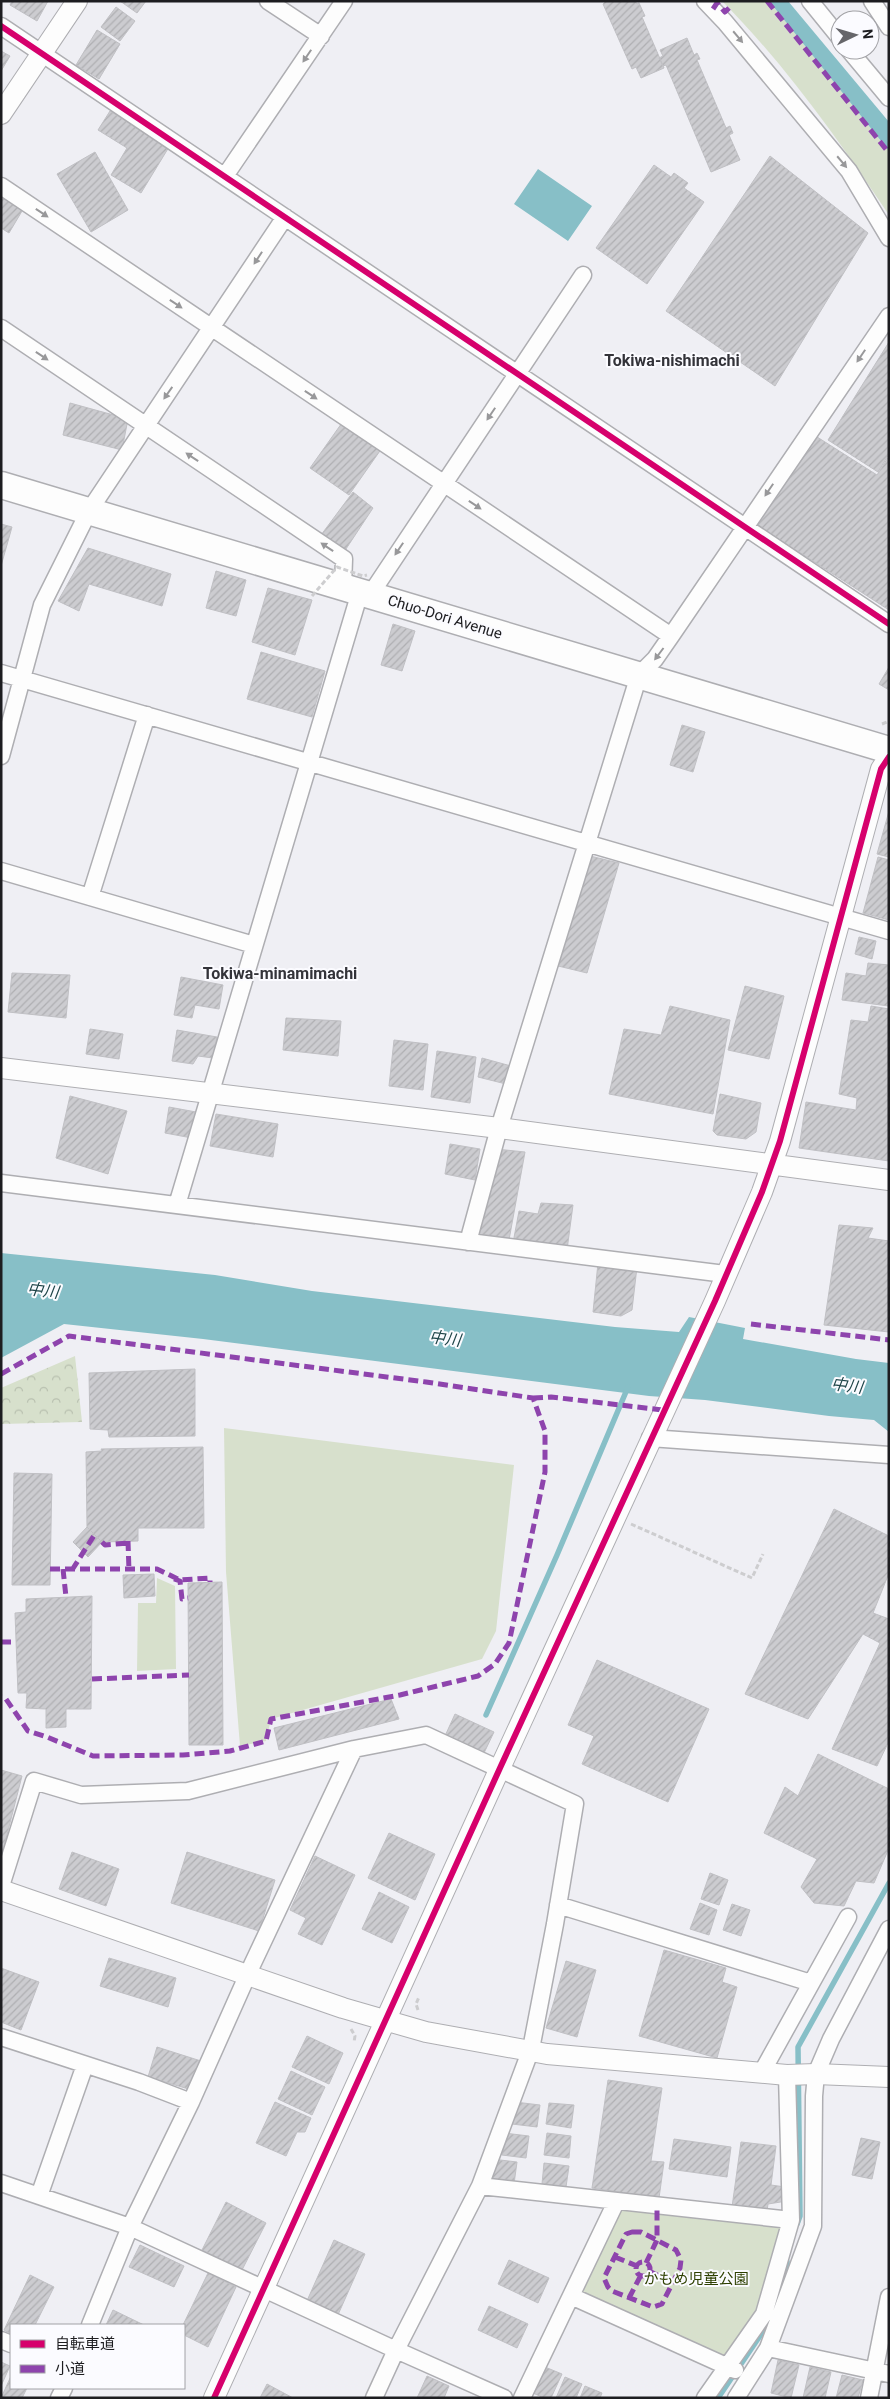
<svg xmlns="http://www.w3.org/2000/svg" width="890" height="2399" viewBox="0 0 890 2399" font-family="Roboto,'Noto Sans JP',sans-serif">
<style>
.green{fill:#d7e0cc}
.forest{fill:url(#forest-crowns)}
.water{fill:#87bfc7}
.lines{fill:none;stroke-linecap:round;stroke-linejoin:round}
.stream{stroke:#87bfc7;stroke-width:5.5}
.building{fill:url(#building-hatch);stroke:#c0c0c4}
.minor-casing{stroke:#aeaeb2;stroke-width:19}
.tertiary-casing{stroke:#aeaeb2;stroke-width:22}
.trunk-casing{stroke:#aeaeb2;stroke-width:29}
.path{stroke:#cdcdcf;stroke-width:3;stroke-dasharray:5 2.5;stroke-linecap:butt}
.minor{stroke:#fdfdfd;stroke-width:16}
.tertiary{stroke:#fdfdfd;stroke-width:20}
.trunk{stroke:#fdfdfd;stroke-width:26}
.path-bridge{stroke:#cdcdcf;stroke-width:3;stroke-dasharray:5 2.5;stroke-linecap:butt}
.quiet{stroke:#8e44ad;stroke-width:5;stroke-dasharray:10 5;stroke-linecap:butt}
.cycleway-casing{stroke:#fbfbff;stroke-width:9}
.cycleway{stroke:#d6006c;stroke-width:6}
.oneway{fill:#98989a}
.labels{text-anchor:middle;stroke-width:4;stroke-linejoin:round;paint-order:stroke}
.street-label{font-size:15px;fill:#1d1d20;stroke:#fbfbff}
.park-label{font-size:15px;fill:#2e4000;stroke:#fbfbff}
.neighbourhood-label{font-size:16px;font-weight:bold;fill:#333339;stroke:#fbfbff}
.water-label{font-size:16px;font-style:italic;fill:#1f4549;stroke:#fbfbff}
</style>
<defs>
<pattern id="forest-crowns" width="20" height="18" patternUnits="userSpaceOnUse" patternTransform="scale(1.25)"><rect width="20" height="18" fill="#d7e0cc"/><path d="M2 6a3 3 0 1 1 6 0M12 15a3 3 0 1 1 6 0" fill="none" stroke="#b8c0af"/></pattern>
<pattern id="building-hatch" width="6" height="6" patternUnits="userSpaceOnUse" patternTransform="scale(1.25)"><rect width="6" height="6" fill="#ccccd0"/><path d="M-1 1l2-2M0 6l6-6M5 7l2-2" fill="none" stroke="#afafb2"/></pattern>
</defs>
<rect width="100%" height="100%" fill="#efeff4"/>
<path class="green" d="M722 1H769L889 151V215C840 142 784 63 722 1Z
M224 1428 514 1465 496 1631 482 1659 271 1719 266 1741 240 1746 226 1572Z
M157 1578 175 1586 176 1669 137 1671 138 1603H156Z
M619 2205 786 2223 760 2310 724 2361 571 2296Z"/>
<path class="forest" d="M75 1356 82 1422 1 1424V1388Z"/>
<path class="water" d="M769 1H788L889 122V151Z
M538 169 592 206 568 241 514 204Z
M1 1253 215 1275 312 1291 615 1327 679 1332 689 1317 745 1328 743 1339 856 1359 889 1363V1432L874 1420 829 1416 705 1400 649 1396 203 1339 64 1324 1 1358Z"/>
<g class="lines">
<path class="stream" d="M486 1715 557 1555 628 1387
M797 2224 800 2216 798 2047 889 1883
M776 2304 787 2262
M718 2398 772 2318"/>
</g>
<path class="building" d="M12 1H48L37 21 10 5Z
M120 1H146L137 13Z
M635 1 637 4 639 3 645 16 642 17 664 68 641 78 636 67 632 69 603 4 606 1Z
M116 7 135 21 120 41 101 27Z
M97 30 120 44 99 79 76 65Z
M687 38 694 55 697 53 700 59 697 60 726 128 730 126 733 133 729 135 740 160 711 172 666 65 663 66 659 58 663 56 660 50Z
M1 51 10 56 1 71Z
M110 111 169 147 141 193 111 175 127 148 98 130Z
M95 152 128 210 91 232 57 174Z
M770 156 868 233 775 386 666 311Z
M654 165 671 177 674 173 688 183 684 188 704 202 647 284 596 248Z
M1 192 25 206 9 233 1 228Z
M889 342V454L878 472 828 440Z
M70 403 128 419 122 450 63 435Z
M344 420 382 448 349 495 310 468Z
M814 435 877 475 889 456V610L757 525Z
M353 492 373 508 344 552 321 535Z
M1 524 12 527 1 566Z
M88 548 171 574 162 606 89 584 79 611 58 601Z
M216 571 246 580 236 616 206 608Z
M268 588 312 600 295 655 252 642Z
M393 624 415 631 402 671 381 665Z
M261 652 325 671 312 717 247 699Z
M889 667V690L879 684Z
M682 725 705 732 693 772 670 765Z
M889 811V857L877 854Z
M590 856 619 863 587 973 554 965Z
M878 857 889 860V920L863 913Z
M859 937 876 941 872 959 855 954Z
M868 963 889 965V1006L842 1000 846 973 866 976Z
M12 973 70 975 66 1018 8 1012Z
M181 977 223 985 219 1009 195 1005 192 1018 174 1015Z
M745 986 784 996 769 1059 728 1050Z
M670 1006 730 1020 713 1114 609 1094 624 1029 661 1035Z
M871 1006 889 1009V1081L887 1096H889V1161L799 1148 806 1102 856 1110 857 1098 839 1094 851 1020 868 1022Z
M286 1018 341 1021 338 1056 283 1050Z
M90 1029 123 1034 119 1059 86 1054Z
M177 1030 217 1037 213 1058 198 1056 193 1064 172 1061Z
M394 1040 428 1044 423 1090 389 1086Z
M437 1051 476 1057 470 1103 431 1097Z
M482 1058 511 1066 506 1084 478 1077Z
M720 1094 761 1103 756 1132 746 1139 717 1135 713 1131Z
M70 1096 127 1111 108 1174 56 1158Z
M169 1107 196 1112 192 1138 165 1133Z
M216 1114 278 1124 273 1157 210 1146Z
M450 1144 480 1149 475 1180 445 1174Z
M496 1149 525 1152 509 1240 478 1236Z
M541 1203 573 1205 567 1250 513 1243 519 1211 538 1214Z
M839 1225 873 1228 868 1238 889 1241V1332L824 1325Z
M598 1263 637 1267 632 1310 621 1316 593 1312Z
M195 1369V1436L109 1437 108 1430 90 1429 89 1373Z
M203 1447 204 1528H138V1541L102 1542 87 1527 86 1452 102 1451 101 1449Z
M14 1473 52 1474 50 1585H12Z
M834 1509 889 1536V1573L873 1613 889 1619V1741L877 1766 832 1749 880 1643 863 1634 808 1719 745 1694Z
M87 1527 102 1542 88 1557 73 1542Z
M154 1574 155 1596 124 1598 123 1575Z
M222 1582 223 1745H189L188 1583Z
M92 1596 91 1709H66V1727L46 1728V1709L26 1708 27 1693H18L15 1613 26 1612V1599Z
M597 1660 709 1709 668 1802 582 1764 594 1736 568 1725Z
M391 1699 399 1719 279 1750 274 1728Z
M455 1714 494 1732 484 1753 445 1736Z
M818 1754 889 1789V1848L874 1883 856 1881 844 1906 814 1903 801 1887 817 1859 764 1833 785 1787 798 1796Z
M1 1770 22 1776 1 1858Z
M389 1833 435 1854 415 1900 368 1878Z
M72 1852 119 1869 106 1906 59 1889Z
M187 1852 275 1880 259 1931 171 1903Z
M315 1856 355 1875 322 1945 298 1934 306 1918 290 1910Z
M710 1873 728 1880 719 1905 701 1899Z
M379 1892 409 1907 392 1943 362 1929Z
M700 1903 717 1910 709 1935 690 1929Z
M732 1904 750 1910 741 1936 723 1930Z
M664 1950 726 1968 722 1982 737 1987 717 2058 639 2036Z
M109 1958 176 1978 168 2007 100 1986Z
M566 1961 596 1970 577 2037 546 2028Z
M1 1968 39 1982 21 2030 1 2022Z
M307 2036 343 2053 329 2084 292 2067Z
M157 2047 201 2061 192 2090 148 2077Z
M291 2071 325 2087 312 2115 278 2099Z
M608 2080 662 2088 651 2161 664 2162 659 2198 592 2188Z
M275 2102 311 2118 305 2132H297L286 2156 256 2143Z
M515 2102 540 2105 537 2127 512 2124Z
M549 2103 574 2105 571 2128 546 2124Z
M504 2133 529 2136 526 2158 502 2155Z
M547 2133 571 2136 569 2158 544 2155Z
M861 2138 880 2142 872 2179 852 2175Z
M674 2139 731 2147 727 2177 669 2169Z
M741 2142 776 2146 771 2185 785 2187 787 2201 768 2204 767 2211 732 2207Z
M492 2159 517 2162 514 2184 489 2181Z
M544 2163 569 2166 566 2187 542 2184Z
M226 2202 266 2223 242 2270 202 2250Z
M334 2240 365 2254 337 2317 306 2303Z
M140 2245 184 2266 174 2287 129 2267Z
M509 2260 549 2278 538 2303 498 2284Z
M208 2273 236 2287 208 2347 184 2335 183 2325Z
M30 2275 54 2287 35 2325H11V2334L4 2330Z
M489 2306 528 2324 517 2348 478 2330Z
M113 2310 144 2325H106Z
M778 2360 799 2365 791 2398 771 2393Z
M1 2362 10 2366 1 2386Z
M545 2367 562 2374 551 2398H544L533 2393Z
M810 2367 831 2372 825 2398H803Z
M842 2375 863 2380 858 2398H836Z
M11 2376V2388H27L22 2398H1Z
M427 2376 449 2386 444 2398H417Z
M565 2377 582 2384 576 2398H556Z
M267 2384 293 2398H260Z
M585 2386 602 2393 600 2398H580Z"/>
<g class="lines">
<defs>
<path id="minor" d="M268 1 321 36
M705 1 725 22 849 171 889 238
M810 1 840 38
M872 1 889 27
M1 26 889 624
M849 50 889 98
M225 176 344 1
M1 186 671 636
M1 328 344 559 343 587
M370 595 583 275
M1 673 889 931
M1 756 42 605 89 511 285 217
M1 871 254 945
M90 897 147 715
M1 1183 725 1274
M177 1205 360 592
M468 1242 499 1128 639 675 655 659 671 636 889 316
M650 1438 889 1455
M1 1886 34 1781 81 1795 188 1791 354 1749 426 1735 575 1804 555 1924 531 2049 480 2186 396 2350 374 2398
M558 1905 811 1983
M1 2037 139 2082 191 2102
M762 2072 848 1917
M1 2183 130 2227 396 2350 504 2398
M480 2186 791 2220
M39 2196 85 2065
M571 2296 735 2370
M90 2325 130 2227 191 2102 252 1965 354 1749
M1 2340 11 2344
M768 2348 889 2374
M59 2398 64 2388
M522 2398 616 2202
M705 2398 764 2314 791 2220 787 2075
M736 2398 768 2348 813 2226 814 2096 816 2074 831 2039 889 1929
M869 2398 889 2297"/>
<path id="tertiary" d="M1 114 77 1
M1 1068 499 1128 889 1180
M1 1890 343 2008 426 2032 547 2054 787 2075 816 2074 889 2077
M214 2398 500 1768 715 1301 762 1192 780 1141 881 769 889 757"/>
<path id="trunk" d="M1 485 889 750"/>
</defs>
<use href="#minor" class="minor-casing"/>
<use href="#tertiary" class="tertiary-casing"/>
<use href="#trunk" class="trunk-casing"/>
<path class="path" d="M882 724 889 721
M631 1524 752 1578 763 1554
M418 2010 416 2004 419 1997
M351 2029 355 2036 354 2042"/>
<use href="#minor" class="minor"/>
<use href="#tertiary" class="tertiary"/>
<use href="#trunk" class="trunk"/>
<path class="path-bridge" d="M312 596 337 567 363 576 367 575"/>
<path class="quiet" d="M767 1 889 153
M713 9 717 3 725 12 732 5
M751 1324 889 1340
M1 1374 69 1336 426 1382 533 1398 545 1431V1472L509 1643 495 1664 478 1676 400 1695 271 1719 266 1741 230 1751 183 1755 93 1756 47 1737 28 1731 6 1699 1 1697
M533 1398 551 1397 663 1410
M128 1541 129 1571
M102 1542 105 1545 128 1543
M50 1569H157L180 1580 210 1578V1582
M63 1569 66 1597
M72 1570 95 1534
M174 1579 180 1581 182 1599 188 1598
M1 1642H16
M92 1679 189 1675
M632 2232H641L676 2250 681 2260 680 2268 662 2304 653 2307 612 2291 608 2287 604 2278 626 2234Z
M615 2257 637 2266
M636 2269a7 7 0 1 1 14 0a7 7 0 1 1-14 0Z
M646 2263 657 2240V2206
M649 2271 673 2283
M629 2298 641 2275"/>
<defs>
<path id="cycleway" d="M1 26 889 624
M214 2398 500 1768 715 1301 762 1192 780 1141 881 769 889 757"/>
</defs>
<use href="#cycleway" class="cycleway-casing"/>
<use href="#cycleway" class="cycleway"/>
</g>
<defs><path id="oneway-solid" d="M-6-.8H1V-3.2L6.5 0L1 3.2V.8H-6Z" transform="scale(1.25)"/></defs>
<g class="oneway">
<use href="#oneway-solid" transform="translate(738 37) rotate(50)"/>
<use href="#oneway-solid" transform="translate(307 56) rotate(124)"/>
<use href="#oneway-solid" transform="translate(842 162) rotate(50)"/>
<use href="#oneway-solid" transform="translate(42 213) rotate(34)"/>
<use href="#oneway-solid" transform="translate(258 258) rotate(123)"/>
<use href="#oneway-solid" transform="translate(176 304) rotate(34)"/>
<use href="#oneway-solid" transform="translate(42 356) rotate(34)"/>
<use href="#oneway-solid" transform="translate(861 356) rotate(124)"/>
<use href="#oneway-solid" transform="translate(168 393) rotate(125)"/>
<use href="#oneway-solid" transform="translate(311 395) rotate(34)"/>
<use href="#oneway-solid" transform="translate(491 414) rotate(124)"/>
<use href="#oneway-solid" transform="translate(192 457) rotate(-146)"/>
<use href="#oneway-solid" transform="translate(769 490) rotate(124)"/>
<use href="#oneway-solid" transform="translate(475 505) rotate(34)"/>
<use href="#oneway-solid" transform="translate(327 547) rotate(-146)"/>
<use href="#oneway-solid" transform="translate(399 549) rotate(124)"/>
<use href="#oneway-solid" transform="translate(659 654) rotate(127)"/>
</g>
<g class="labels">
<g class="street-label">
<text transform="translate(445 617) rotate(17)" y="5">Chuo-Dori Avenue</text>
</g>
<g class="park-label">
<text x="696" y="2284">かもめ児童公園</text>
</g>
<g class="neighbourhood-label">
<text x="672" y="366">Tokiwa-nishimachi</text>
<text x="280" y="979">Tokiwa-minamimachi</text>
</g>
<g class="water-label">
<text transform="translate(43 1290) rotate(7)" y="6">中川</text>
<text transform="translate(445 1338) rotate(7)" y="6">中川</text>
<text transform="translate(847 1385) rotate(7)" y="6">中川</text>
</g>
</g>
<rect width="890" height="2399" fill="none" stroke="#1d1d20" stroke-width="5"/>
<rect x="10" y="2324" width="175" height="65" fill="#fbfbff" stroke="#a2a2a6"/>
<rect x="20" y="2340" width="25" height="8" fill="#d6006c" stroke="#a2a2a6"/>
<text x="55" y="2349" font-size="15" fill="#1d1d20">自転車道</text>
<rect x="20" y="2365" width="25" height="8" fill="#8e44ad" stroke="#a2a2a6"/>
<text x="55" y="2374" font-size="15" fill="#1d1d20">小道</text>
<g transform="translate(855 35) rotate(85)"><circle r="24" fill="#fbfbff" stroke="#a2a2a6"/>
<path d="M0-4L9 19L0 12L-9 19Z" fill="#66666a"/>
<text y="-8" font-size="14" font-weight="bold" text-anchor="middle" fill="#1d1d20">N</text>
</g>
</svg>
